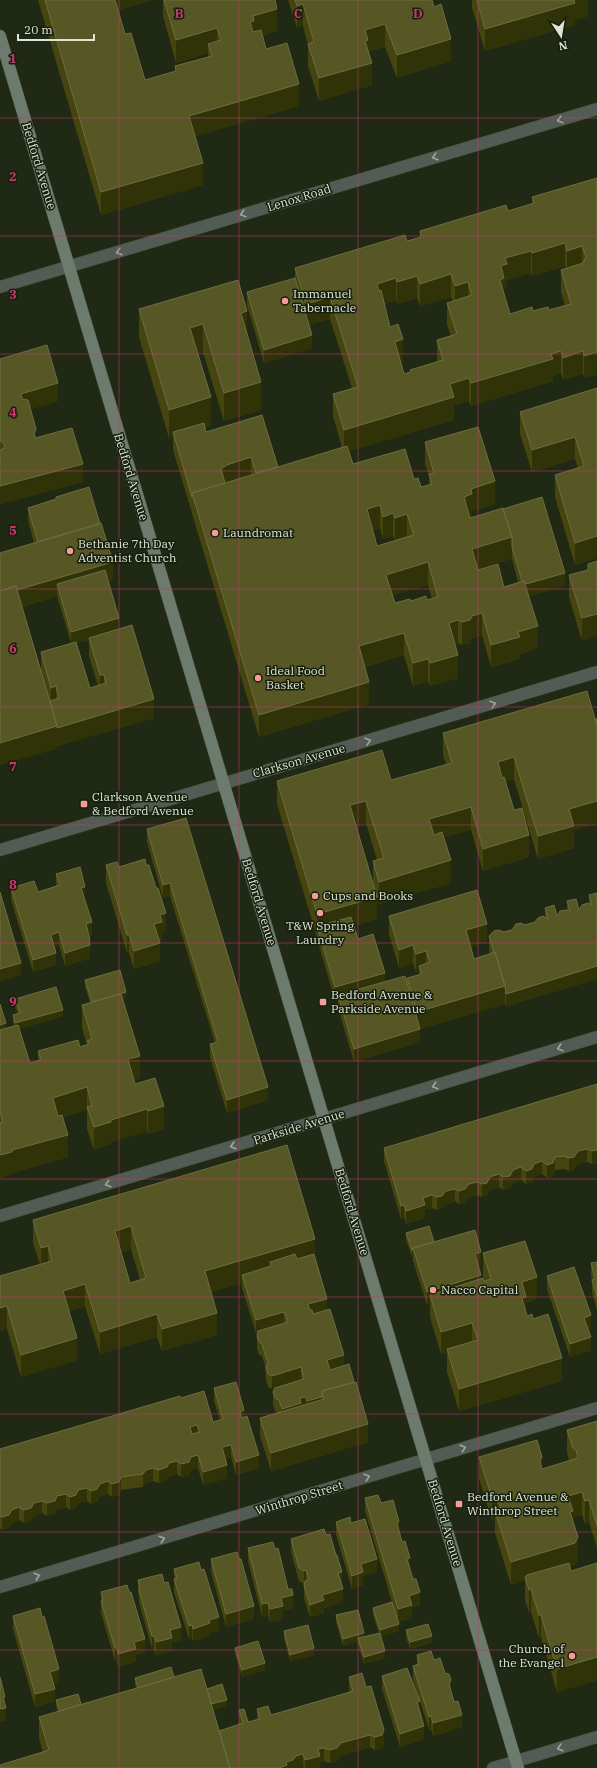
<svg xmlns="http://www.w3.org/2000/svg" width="597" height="1768" viewBox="0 0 597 1768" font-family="'IBM Plex Serif',serif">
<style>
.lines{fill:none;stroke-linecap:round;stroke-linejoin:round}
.street-casing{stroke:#3a432f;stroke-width:13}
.secondary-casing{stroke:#3a432f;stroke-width:13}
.street{stroke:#535c54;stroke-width:12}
.secondary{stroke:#6c7b6e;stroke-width:12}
.wall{fill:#46450f;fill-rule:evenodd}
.shaded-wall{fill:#303308}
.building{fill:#575625;stroke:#6c6d41;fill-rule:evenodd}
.oneway{stroke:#9fa79d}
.grid{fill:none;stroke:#c6376e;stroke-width:1;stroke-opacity:0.55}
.poi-dot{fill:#f59c96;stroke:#161f0b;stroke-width:1.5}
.labels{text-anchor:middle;stroke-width:3;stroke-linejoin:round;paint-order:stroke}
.street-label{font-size:12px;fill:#dee5d8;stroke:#161f0b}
.poi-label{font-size:12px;fill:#dee5d8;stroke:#161f0b;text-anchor:start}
.grid-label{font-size:13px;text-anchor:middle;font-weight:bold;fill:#c6376e;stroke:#161f0b;stroke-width:3;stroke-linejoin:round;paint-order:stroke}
</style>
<rect width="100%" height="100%" fill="#1f2914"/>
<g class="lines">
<defs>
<path id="street" d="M0 287 597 109
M0 850 597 672
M0 1216 597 1037
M0 1587 597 1408
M493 1768 597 1737"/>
<path id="secondary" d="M0 36 518 1768"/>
</defs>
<use href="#street" class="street-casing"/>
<use href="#secondary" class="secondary-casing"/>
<use href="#street" class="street"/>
<use href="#secondary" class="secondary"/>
</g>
<path class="wall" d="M38 0H152L118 10 125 34 145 80 175 72V66L208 57V53L176 63 163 16V0H275L277 31 262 36 266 49 299 106 195 136 203 185 101 215Z
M288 0H432L451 61 397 78 385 47 368 52 372 85 319 101 308 66V45L303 26 297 28Z
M472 0H588V16L575 20V25L485 51 472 8Z
M597 178 584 378 583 374 563 380 561 373 553 376V381L471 406 469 401 454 405V420L349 451 353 464 414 479 421 487 429 485V476L425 464V442L495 504 472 511V517H470L565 586 529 596 538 648 520 654V659L491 667 482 635 472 638 470 643 462 645 458 643 455 644 458 678 430 686 428 681 413 686 404 655 365 667 369 704 259 737 173 450V436L169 438 139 337V309L247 335 261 410 224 421 203 352 198 354 211 425 205 427 206 432 278 467 342 447 333 416V394L352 388 330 319 309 325 312 348 264 363 247 305V292L295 278V268L407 241 420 238V231L508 211 532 204V197ZM565 266 566 268 561 270V292L565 306 549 310 533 311 510 314 504 295V287L507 286V280L531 273 532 276ZM451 297 453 301 447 303V325L451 336 437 340V362L410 370V372L404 374 401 362H403L390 327 384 304 396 300 397 304 417 298 420 306ZM380 528 383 539 393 536 395 540 377 546 373 530ZM512 559 518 582 504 587 478 569ZM428 585 432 599 427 600 411 601 395 603 392 595Z
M0 359 58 401 30 409 36 438 83 482 0 504Z
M597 388V558L575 565 555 497V475L578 468 575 459 532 472 520 434V412Z
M56 497 113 580 109 581 119 629 154 718 57 746V749L0 553 34 543 28 520V508L56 500ZM57 596 71 643 41 652V670L22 607ZM89 640V656L98 686 90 688 76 643Z
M588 570 582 641 569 597V575Z
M595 719H597V823L574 830V848L538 859 514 779 506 782 514 810 529 857 483 871 471 830 444 837 451 883 379 904 373 884V861L377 860 366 823 356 826 377 919 354 926 358 939 385 981 407 985V978L419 975V971L416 972 413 963 399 968 389 934V916L487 942 471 946 474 959 490 954 489 949V936L535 922 545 917V908L557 916 567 910V901L579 910 589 904V895L597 893V979L506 1006 505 1004 420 1029V1042L354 1062 338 1008V1000H335L317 939V937L277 804V781L391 780 446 764 443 755V733Z
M147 829 268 1100 227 1113 210 1057V1044L215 1043 170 896 163 898 147 842Z
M106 865 166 931 162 932V940L159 941 160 961 134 969 129 953H127L106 883Z
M56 874 85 899V900L92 935 89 936 90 940V958L65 966 59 945 54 947 56 965 33 972 11 900V888L38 892 56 886Z
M85 980 126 998 123 999 140 1078 134 1080 135 1084 164 1129 148 1134 147 1131 111 1142V1144L94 1150 87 1129V1110L63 1117 68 1157 12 1173V1174L0 1178V1004L6 1028 14 1026 13 1022V1015L18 1014 15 1006V999L63 1016 19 1029 30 1063 38 1061V1051L80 1047 87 1045 82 1028V1005L90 1003 85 987Z
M597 1084V1163L592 1164 587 1162 578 1164 574 1170 569 1171 564 1169 555 1170 553 1176 547 1178 542 1174 534 1177 532 1182 526 1184 521 1180 513 1183 510 1188 503 1190 499 1187 490 1190 487 1195 482 1197 477 1195 469 1197 465 1202 459 1204 455 1201 446 1204 442 1208 437 1210 432 1208 425 1210V1218L406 1224 404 1217 401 1219 384 1161V1148Z
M287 1145 315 1257 327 1310 344 1366 368 1442 271 1471 260 1436V1418L278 1413 275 1411 273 1405V1392L275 1388 272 1389 268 1387 266 1380 265 1366 262 1356 259 1355 257 1349V1336L258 1333H256L242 1288V1283L211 1292 217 1335 162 1351 157 1337 100 1354 85 1306 69 1311 77 1360 21 1377 7 1329 0 1276 40 1264 33 1243V1220ZM131 1249 140 1280 130 1283 121 1252Z
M406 1233 434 1242 481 1265 478 1266 481 1279 485 1281 483 1276V1253L537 1299 526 1303V1312L527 1316 533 1319 562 1381 459 1411 447 1372V1353L441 1354 430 1317V1304L427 1305 413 1261V1256L412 1257 406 1240Z
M597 1262V1310L592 1293V1282L591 1276V1263Z
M547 1276 591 1328 588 1329 591 1350 570 1357 547 1289Z
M214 1388 244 1417 259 1468 236 1475 231 1457 225 1459 227 1478 203 1485 198 1468 191 1470 189 1475 181 1477 177 1474 169 1476 167 1480 159 1483 153 1481 146 1483 143 1487 121 1490 119 1495 112 1497 108 1494 100 1497 97 1502 91 1504 87 1501 78 1503 76 1508 70 1510 66 1507 57 1509 55 1514 47 1516 42 1513 34 1516 31 1521 24 1523 19 1520 12 1523 9 1528 2 1530 0 1529V1449L181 1398 213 1422 220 1420 214 1401Z
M597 1421V1548L589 1522 585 1524 582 1515 573 1517 578 1560 575 1565 570 1567 571 1571 597 1563V1680L557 1692 541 1637 539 1638 531 1612H529L525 1600V1580L511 1585 495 1533V1519L492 1520 479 1479V1457L542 1469 569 1460 567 1453V1430Z
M365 1498 381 1503 399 1533 420 1605 412 1608V1618L398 1622 399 1631 381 1636 385 1658 364 1664 358 1645V1641L343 1646 336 1622V1615L364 1637 379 1633 373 1615V1608L392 1602 365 1511Z
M336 1522 351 1523 377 1572 363 1576V1585L352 1589 336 1535Z
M291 1539 342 1585 343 1602 324 1608V1613L310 1617 304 1598V1584L299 1581 291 1552Z
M248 1548 293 1608 283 1610V1619L270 1622 268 1615 262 1617 248 1561Z
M211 1559H239L254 1619 226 1627 211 1572Z
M174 1569 219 1630 210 1633V1636L193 1641 192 1638 189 1639 174 1592Z
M138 1580 181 1640 172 1642V1651L156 1655 154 1649H152L139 1602V1597L138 1593Z
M101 1592 145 1652 136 1655V1662L118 1667 117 1661H115L101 1613Z
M13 1616 59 1682 54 1684 55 1701 35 1707 13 1629Z
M406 1630 432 1643 410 1649 406 1637Z
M284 1631 314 1655 290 1661 284 1638Z
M235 1648 265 1670 242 1677 235 1654Z
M417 1655 434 1660 445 1673 451 1690 462 1727 433 1736 431 1729 429 1730 413 1679V1666L417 1665Z
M382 1676 420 1712 424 1739 400 1747 382 1689Z
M174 1677 207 1689 227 1706 213 1710 219 1731 239 1725V1710L248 1722 257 1719V1709L271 1715 350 1692 349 1690V1677L366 1687 384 1743 382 1748 375 1750 370 1747 341 1756 337 1761 330 1763 324 1761 320 1762V1768H304L303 1767 43 1752 39 1739V1717L58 1712 56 1707V1700L81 1704 136 1688 135 1685V1678Z"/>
<path class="shaded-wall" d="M112 0H152L112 12Z
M573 0H588V16L575 20V25L485 51V29Z
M303 4V26L297 28V6Z
M277 9V31L254 38 250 22 253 16Z
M385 24V47L368 52 365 63V30Z
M217 28V51L208 44V53L176 63V40Z
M451 39V61L397 78V55Z
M372 63V85L319 101V78Z
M299 84V106L189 138V116Z
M203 163V185L101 215V192Z
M565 243V266L532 276V253Z
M582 246V268L567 273V251Z
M531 251V273L507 280V286L504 287V301L500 280 501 266 505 258Z
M451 274V297L420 306V284Z
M417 276V298L397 304V282Z
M396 278V300L377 306V284Z
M468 282V304L455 308V286Z
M330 297V319L306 326V304Z
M247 311V339L241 313Z
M203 324V352L190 356V328Z
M312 335V348L264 363V350Z
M403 339V362L395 364V342Z
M561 351V373L553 376V381L471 406V383Z
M583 351V374L563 380V358Z
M597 352V375L584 378V356Z
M469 378V401L454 405V420L344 453V430L450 384Z
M261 382V410L224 421V393Z
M58 383V401L21 412V394Z
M211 397V425L174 436 173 432V436L169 438V410Z
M36 429V447L34 434Z
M575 437V459L532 472V450Z
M251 457V476L221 487V469L227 465Z
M83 464V482L0 504V486Z
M495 481V504L472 511V517L464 519V497L471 489Z
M380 505V528L367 531V509Z
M393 513V536L383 539V517Z
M407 514V536L395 540V518Z
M597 536V558L575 565V543Z
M512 537V559L472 571V549Z
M113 562V580L61 595 57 584V596L0 613V595Z
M428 562V585L386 597V575Z
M565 573V586L523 598V585Z
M482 613V635L472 638 470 643 462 645V622L472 616Z
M597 614V636L582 641V618Z
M119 618V631L89 638V640L71 645V632Z
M458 620V643L449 645V623Z
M538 626V648L520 654V659L491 667V645L518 632Z
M404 633V655L359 668V646Z
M458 655V678L430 686V663Z
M428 659V681L413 686V663Z
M100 675H104V693L100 694Z
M369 682V704L259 737V715Z
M56 686V704L51 706V688Z
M154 699V718L57 746V749L0 765V743L57 726Z
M514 757V779L498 785V762Z
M366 801V823L350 828V805Z
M597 801V823L574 830V848L538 859V836L569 809Z
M471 807V830L429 842V819Z
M529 835V857L483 871V849Z
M451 860V883L379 904V882Z
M170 883V896L163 898V885Z
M85 887V899L81 901V888Z
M377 897V919L320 936 317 926V937V914Z
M166 913V931L162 932V940L154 942V924L160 915Z
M92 922V935L86 937V924Z
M487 924V942L466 948V930Z
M59 932V945L51 948V935Z
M127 935H129V953H127Z
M89 940H90V958L65 966V953Z
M160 943V961L134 969V951Z
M413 945V963L399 968V950Z
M426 951V969L419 966V971L416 972V954Z
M56 953V965L33 972V960Z
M21 963V975L0 982V969Z
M597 966V979L506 1006V994Z
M385 973V985L338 995V1000H335V987Z
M505 986V1004L417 1030V1012Z
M126 992V998L92 1008V1002Z
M63 1010V1016L15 1030V1023Z
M6 1023V1030L0 1031V1025Z
M420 1029V1042L354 1062V1049Z
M140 1056V1078L128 1082V1059Z
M87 1087V1110L53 1120V1098Z
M268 1087V1100L227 1113V1100Z
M164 1106V1129L148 1134V1111Z
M147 1109V1131L111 1142V1144L94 1150V1127L111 1120Z
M68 1135V1157L12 1173V1174L0 1178V1155L12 1150Z
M587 1149V1162L578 1164 574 1170 569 1171V1158L578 1151Z
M597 1150V1163L592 1164V1151Z
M555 1157V1170L553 1176 547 1178V1165Z
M542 1161V1174L534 1177 532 1182 526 1184V1171L534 1164Z
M521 1167V1180L513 1183 510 1188 503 1190V1177L513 1170Z
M499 1174V1187L490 1190 487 1195 482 1197V1184L490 1177Z
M477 1182V1195L469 1197 465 1202 459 1204V1191L469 1184Z
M455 1189V1201L446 1204 442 1208 437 1210V1197L446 1191Z
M432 1195V1208L425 1210V1218L406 1224V1211L423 1198Z
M404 1205V1217L401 1219V1206Z
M131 1226V1249L115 1253V1231Z
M315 1239V1261L271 1266 270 1262V1275H242V1283L205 1294V1271Z
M48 1246V1268L41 1270V1248Z
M412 1250H413V1256L412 1257Z
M481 1252V1265L475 1267V1254Z
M481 1275V1288L430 1295V1304L427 1305V1292Z
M537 1277V1299L526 1303V1319L522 1320V1282Z
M85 1284V1306L63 1313V1291Z
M327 1299V1312L308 1317V1304Z
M7 1306V1329L0 1331V1308Z
M284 1312V1325L256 1333V1320Z
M217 1313V1335L162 1351V1329Z
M157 1314V1337L100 1354V1332Z
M591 1315V1328L584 1330V1318Z
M472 1323V1345L447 1349V1353L441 1354V1332Z
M591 1337V1350L570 1357V1344Z
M77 1338V1360L21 1377V1355Z
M344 1355V1368L327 1373V1360Z
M562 1358V1381L459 1411V1389Z
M301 1367V1380L272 1389V1376Z
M306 1397V1410L282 1421V1409L300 1398Z
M322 1397V1410L307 1414V1401Z
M244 1410V1423L240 1424V1412Z
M368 1424V1442L271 1471V1453Z
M197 1425V1438L190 1440V1427Z
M231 1445V1457L222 1460V1447Z
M198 1455V1468L191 1470 189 1475 181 1477V1464L191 1457Z
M259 1455V1468L236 1475V1462Z
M542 1457V1479L540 1461Z
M177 1461V1474L169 1476 167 1480 159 1483V1470L169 1463Z
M227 1465V1478L203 1485V1472Z
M153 1468V1481L146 1483 143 1487V1474L146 1470Z
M121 1477V1490L119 1495 112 1497V1484Z
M108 1481V1494L100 1497 97 1502 91 1504V1491L100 1484Z
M87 1488V1501L78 1503 76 1508 70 1510V1497L78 1490Z
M582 1492V1515L573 1517V1533L568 1496Z
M66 1494V1507L57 1509 55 1514 47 1516V1503L57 1496Z
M497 1497V1516L495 1511V1519L492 1520V1498Z
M589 1500V1522L585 1524V1501Z
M42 1501V1513L34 1516 31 1521 24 1523V1510L34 1503Z
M19 1507V1520L12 1523 9 1528 2 1530V1517L12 1510Z
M399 1522V1535L397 1523Z
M578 1537V1560L575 1565 526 1580 525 1577V1580L511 1585V1562Z
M410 1558V1571L407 1559Z
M377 1559V1572L363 1576V1585L352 1589V1576L361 1564Z
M306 1570V1583L304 1584V1571Z
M342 1572V1585L338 1573Z
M343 1589V1602L324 1608V1613L310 1617V1605L322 1595Z
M531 1589V1612H529V1590Z
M420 1592V1605L412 1608V1618L398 1622V1609L409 1596Z
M293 1595V1608L283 1610V1619L270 1622V1609L281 1598Z
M268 1603V1615L262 1617V1604Z
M254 1606V1619L226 1627V1614Z
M539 1615H541V1637L539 1638Z
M219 1617V1630L210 1633V1636L193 1641V1629L209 1620Z
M399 1624V1631L380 1636V1630Z
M192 1625V1638L189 1639V1626Z
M181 1627V1640L172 1642V1651L156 1655V1642L170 1630Z
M364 1633V1640L358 1638V1641L343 1646V1639Z
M152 1636H154V1649H152Z
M432 1636V1643L410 1649V1642Z
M145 1639V1652L136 1655V1662L118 1667V1654L134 1642Z
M115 1648H117V1661H115Z
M314 1648V1655L290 1661V1655Z
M385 1651V1658L364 1664V1657Z
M597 1657V1680L557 1692V1669Z
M265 1663V1670L242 1677V1670Z
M59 1669V1682L50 1685V1672Z
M451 1680V1693L449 1684Z
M55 1689V1701L35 1707V1694Z
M3 1697H5L6 1721 0 1722V1709Z
M227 1700V1706L211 1711V1704Z
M420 1701V1714L417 1702Z
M462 1715V1727L433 1736V1723Z
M431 1716V1729L429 1730V1717Z
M424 1726V1739L400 1747V1734Z
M384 1730V1743L382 1748 375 1750V1737Z
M370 1735V1747L341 1756 337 1761 330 1763V1750L341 1743Z
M324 1748V1761L320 1762V1768H305V1760L318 1749Z
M303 1754V1767L299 1768H279L296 1756Z"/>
<path class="building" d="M45 0H115L125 34 131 33 145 80 176 71 175 66 212 56 208 44 221 40 217 28 176 40 164 0H275L277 9 253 16 254 21 250 22 253 32 261 30 266 49 287 43 299 84 189 116 203 163 101 192Z
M295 0H432L434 7 441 4 451 39 397 55 385 24 365 30 368 40 365 41 372 63 319 78 308 44 314 42 303 4 297 6Z
M477 0H574L575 3 485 29Z
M597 178V352L584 356 583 351 563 358 561 351 551 354 553 359 471 383 469 378 450 384 454 397 344 430 333 394 358 387 330 297 306 304 295 268 405 235 407 241 421 237 420 231 506 205 508 211 534 203 532 197ZM565 243 567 251 582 246 586 257 583 263 561 270 571 304 549 310 548 307 533 311 532 307 510 314 500 280 504 278 501 266 507 264 505 258 531 251 532 253ZM451 274 455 286 468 282 472 295 447 303 457 334 437 340 443 360 410 370 411 372 404 374 395 342 403 339 398 324 390 327 381 290 379 291 377 284 396 278 397 282 417 276 420 284Z
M295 278 312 335 264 350 247 292Z
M238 280 247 311 241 313 261 382 224 393 203 324 190 328 211 397 169 410 139 309Z
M47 345 58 383 21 394 22 399 28 400 36 429 34 434 35 438 72 428 83 464 0 486V450L5 448 4 443 0 441V359Z
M597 388V536L575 543 555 475 584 466 575 437 532 450 520 412Z
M262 415 278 467 256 473 251 457 227 465 221 469 225 483 192 493V497L173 432 204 423 206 432Z
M478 427 495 481 471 489 472 494 464 497 470 518 503 508 512 537 472 549 478 570 498 564 504 587 524 581 538 626 518 632 520 637 491 645 482 613 472 616 470 620 462 622 458 620 449 623 458 655 430 663 428 659 413 663 404 633 359 646 369 682 259 715 192 493 347 446 353 464 405 449 414 479 418 478 421 487 432 484 429 474 434 473 425 442ZM380 505 383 517 393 513 395 518 407 514 414 535 377 546 367 509ZM428 562 438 597 427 600 426 596 411 601 410 599 395 603 386 575Z
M89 487 100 524 38 542 28 508 56 499V497Z
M542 497 565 573 526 584 524 581H522L512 547V537L503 509Z
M101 523 113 562 17 590 16 586 0 591V553Z
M597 561V614L582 618 569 575 588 570V564Z
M105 570 119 618 71 632 57 584Z
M16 586 57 726 0 743V591Z
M132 625 154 699 57 728V726L50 701 59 698 56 686 51 688 41 652 76 642 90 688 106 683 104 675H100L89 638Z
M587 691 597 726V801L569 809 574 826 538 836 514 757 498 762 502 778 504 777 514 810 522 808 529 835 483 849 471 807 429 819 434 835 442 832 451 860 379 882 373 861 384 858 366 801 350 805 377 897 317 914 277 781 382 750 391 780 452 763 443 733Z
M595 719H597V726Z
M186 818 268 1087 227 1100 210 1044 218 1042 170 883 163 885 147 829Z
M145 859 146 865H149L156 888H158L166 913 160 915 162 922 154 924 160 943 134 951 129 935H127L106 865 117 862 119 867Z
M80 867 85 887 81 888 92 922 86 924 90 940H89L90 945 65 953 59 932 51 935 56 953 33 960 11 888 34 881 38 892 60 885 56 874Z
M477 890 487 924 466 930 474 959 495 952 505 986 417 1012 407 978 422 974 419 966 430 962 426 951 416 954 413 945 399 950 389 916Z
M0 892 21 963 0 969Z
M597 893V966L506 994 505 986 495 952 494 953 489 936 494 931 498 930 504 932 512 930 516 924 521 923 525 925 535 922 538 918 543 916 548 919 545 908 554 905 557 916 560 911 566 910 570 911 567 901 576 899 579 910 582 905 588 903 592 905 589 895Z
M351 917 358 939 373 934 385 973 335 987 317 926Z
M120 970 126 992 92 1002 85 980Z
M405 976 420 1029 354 1049 338 995Z
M56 987 63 1010 15 1023 13 1015 20 1013 15 999Z
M121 994 140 1056 128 1059 135 1084 155 1078 164 1106 148 1111 147 1109 111 1120V1122L94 1127 87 1107 92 1106 87 1087 53 1098 58 1116 62 1115 68 1135 12 1150V1152L0 1155V1123L3 1122 0 1112V1030L18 1025 30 1063 41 1060 38 1051 78 1040 80 1047 89 1044 87 1041 92 1039 82 1005Z
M0 1004 6 1023 0 1025Z
M597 1084V1150L592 1151 587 1149 578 1151 574 1157 569 1158 564 1156 555 1157 553 1163 547 1165 542 1161 534 1164 532 1169 526 1171 521 1167 513 1170 510 1176 503 1177 499 1174 490 1177 487 1183 482 1184 477 1182 469 1184 465 1189 459 1191 455 1189 446 1191 442 1196 437 1197 432 1195 423 1198 425 1205 406 1211 404 1205 401 1206 384 1148Z
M287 1145 315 1239 205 1271 217 1313 162 1329 157 1314 100 1332 85 1284 63 1291 77 1338 21 1355 7 1306 0 1308V1276L52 1261 48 1246 41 1248 33 1220ZM131 1226 146 1278 130 1283 115 1231Z
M429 1226 434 1242 413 1248V1250H412L406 1233Z
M475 1230 481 1252 475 1254 481 1275 427 1292 413 1248Z
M525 1241 537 1277 522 1282 526 1297 522 1298 527 1316 532 1314 533 1319 548 1314 562 1358 459 1389 447 1349 478 1340 472 1323 441 1332 430 1295 483 1278 484 1281 491 1279 483 1253Z
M295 1254 297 1259 314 1254 327 1299 308 1304 310 1310H312L313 1314 330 1309 344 1355 327 1360 330 1370 349 1364 354 1382 322 1391V1397L307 1401 306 1397 300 1398 301 1403 282 1409 279 1400 275 1398 273 1392 275 1388 304 1379 301 1367 272 1376 268 1374 266 1367 268 1363 265 1354 262 1344 259 1342 257 1336 258 1331 288 1322 284 1312 256 1320 242 1275 271 1266 270 1262Z
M597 1262V1297L592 1280 595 1279 591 1263Z
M574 1267 591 1315 584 1318 591 1337 570 1344 547 1276Z
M236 1382 244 1410 240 1412 242 1418 247 1416 259 1455 236 1462 231 1445 222 1447 227 1465 203 1472 198 1455 191 1457 189 1462 181 1464 177 1461 169 1463 167 1467 159 1470 153 1468 146 1470 143 1474 121 1477 119 1482 112 1484 108 1481 100 1484 97 1489 91 1491 87 1488 78 1490 76 1495 70 1497 66 1494 57 1496 55 1501 47 1503 42 1501 34 1503 31 1508 24 1510 19 1507 12 1510 9 1515 2 1517 0 1516V1449L180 1396 181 1398 204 1391 213 1422 223 1419 214 1388ZM197 1425 200 1432 192 1434 190 1427Z
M356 1382 368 1424 271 1453 260 1418 324 1399 322 1391Z
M597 1421V1526L589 1500 585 1501 582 1492 568 1496 573 1511 570 1512 578 1537 575 1543 511 1562 495 1511 501 1509 497 1497 492 1498 479 1457 537 1440 542 1457 540 1461 542 1469 578 1458 576 1450 573 1448 567 1430Z
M378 1495 381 1503 393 1500 399 1522 397 1523 402 1542 405 1541 410 1558 407 1559 413 1579H416L420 1592 409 1596 412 1605 398 1609 365 1498Z
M350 1517 351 1523 365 1519 377 1559 361 1564 363 1572 352 1576 336 1522Z
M324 1529 326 1535 330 1534 336 1555H337L342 1572 338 1573 343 1589 322 1595 324 1600 310 1605 304 1585 305 1581 309 1580 306 1570 304 1571 299 1568 291 1539Z
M273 1542 275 1549 278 1548 288 1589H292L293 1595 281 1598 283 1606 270 1609 268 1603 262 1604 248 1548Z
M237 1552 239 1559H241L254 1606 226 1614 211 1559Z
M199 1562 201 1570 204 1569 219 1617 209 1620 210 1623 193 1629 192 1625 189 1626 174 1579 177 1578 174 1569Z
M569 1563 571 1571 597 1563V1657L557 1669 541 1615H539L531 1589 529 1590 525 1577 527 1575Z
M162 1574 164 1583 168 1582 181 1627 170 1630 172 1638 156 1642 154 1636H152L139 1590 140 1589 138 1580Z
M127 1585 129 1592H131L145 1639 134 1642 136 1649 118 1654 117 1648H115L101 1601 103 1600 101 1592Z
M392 1602 399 1624 380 1630 373 1608Z
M40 1608 42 1617 44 1616 59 1669 50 1672 55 1689 35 1694 13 1616Z
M358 1610 364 1633 343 1639 336 1615Z
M428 1624 432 1636 410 1642 406 1630Z
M308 1625 314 1648 290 1655 284 1631Z
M380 1633 385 1651 364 1657 358 1638Z
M258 1641 265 1663 242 1670 235 1648Z
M431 1651 434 1660 440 1658 445 1673 449 1674 451 1680 449 1684 454 1702 458 1701 462 1715 433 1723 431 1716 429 1717 413 1666 419 1664 417 1655Z
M171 1667 174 1677 138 1688 135 1678Z
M407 1668 420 1701 417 1702 424 1726 400 1734 382 1676Z
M201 1669 230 1768H0V1765L49 1750 39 1717Z
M362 1673 366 1687 371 1686 384 1730 382 1735 375 1737 370 1735 341 1743 337 1748 330 1750 324 1748 318 1749 320 1756 305 1760 303 1754 296 1756 293 1760 286 1762 287 1765 279 1768H230L219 1731 243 1723 239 1710 244 1709 248 1722 260 1719 257 1709 268 1706 271 1715 350 1692 353 1691 349 1677Z
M0 1677 5 1697H3L6 1708 0 1709Z
M222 1684 227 1700 211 1704 207 1689Z
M78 1694 81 1704 60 1711 56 1700Z"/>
<defs><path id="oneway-chevron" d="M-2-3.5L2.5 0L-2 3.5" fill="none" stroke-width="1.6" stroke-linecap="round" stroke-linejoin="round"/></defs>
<g class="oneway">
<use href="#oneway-chevron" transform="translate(560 120) rotate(163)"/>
<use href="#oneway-chevron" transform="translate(435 157) rotate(163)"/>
<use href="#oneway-chevron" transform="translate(243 214) rotate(163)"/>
<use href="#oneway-chevron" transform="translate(119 252) rotate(163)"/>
<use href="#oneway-chevron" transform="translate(493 704) rotate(-17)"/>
<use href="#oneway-chevron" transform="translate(368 741) rotate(-16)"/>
<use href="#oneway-chevron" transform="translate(560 1048) rotate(163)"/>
<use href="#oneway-chevron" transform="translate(435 1086) rotate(163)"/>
<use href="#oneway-chevron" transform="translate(233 1146) rotate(163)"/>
<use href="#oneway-chevron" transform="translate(108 1184) rotate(163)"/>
<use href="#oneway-chevron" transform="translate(463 1448) rotate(-17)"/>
<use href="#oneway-chevron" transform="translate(367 1477) rotate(-17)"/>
<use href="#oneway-chevron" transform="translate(162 1539) rotate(-17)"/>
<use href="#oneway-chevron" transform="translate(37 1576) rotate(-17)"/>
<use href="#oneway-chevron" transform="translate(560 1748) rotate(164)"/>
</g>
<path class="grid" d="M119 0V1768M239 0V1768M358 0V1768M478 0V1768M0 118H597M0 236H597M0 354H597M0 471H597M0 589H597M0 707H597M0 825H597M0 943H597M0 1061H597M0 1179H597M0 1297H597M0 1414H597M0 1532H597M0 1650H597"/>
<g class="poi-dot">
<circle cx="285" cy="301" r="4"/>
<circle cx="215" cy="533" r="4"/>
<circle cx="70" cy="551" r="4"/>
<circle cx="258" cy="678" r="4"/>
<rect x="80" y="800" width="8" height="8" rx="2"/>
<circle cx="315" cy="896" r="4"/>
<circle cx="320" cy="913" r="4"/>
<rect x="319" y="998" width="8" height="8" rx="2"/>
<circle cx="433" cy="1290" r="4"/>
<rect x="455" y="1500" width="8" height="8" rx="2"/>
<circle cx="572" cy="1656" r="4"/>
</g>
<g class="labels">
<g class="street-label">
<text transform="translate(39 166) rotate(73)" y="4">Bedford Avenue</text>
<text transform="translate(299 198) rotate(-17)" y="4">Lenox Road</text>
<text transform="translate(131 477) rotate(73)" y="4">Bedford Avenue</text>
<text transform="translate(299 761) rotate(-16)" y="4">Clarkson Avenue</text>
<text transform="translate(259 902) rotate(73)" y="4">Bedford Avenue</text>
<text transform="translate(299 1127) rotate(-17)" y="4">Parkside Avenue</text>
<text transform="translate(352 1212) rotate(73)" y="4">Bedford Avenue</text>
<text transform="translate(299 1498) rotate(-17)" y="4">Winthrop Street</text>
<text transform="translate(445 1523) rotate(73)" y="4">Bedford Avenue</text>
</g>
<g class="poi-label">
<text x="293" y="298">Immanuel<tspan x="293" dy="14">Tabernacle</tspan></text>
<text x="223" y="537">Laundromat</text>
<text x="78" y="548">Bethanie 7th Day<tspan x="78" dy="14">Adventist Church</tspan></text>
<text x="266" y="675">Ideal Food<tspan x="266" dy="14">Basket</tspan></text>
<text x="92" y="801">Clarkson Avenue<tspan x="92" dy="14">&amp; Bedford Avenue</tspan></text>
<text x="323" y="900">Cups and Books</text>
<text x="320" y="930" text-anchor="middle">T&amp;W Spring<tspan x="320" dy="14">Laundry</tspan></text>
<text x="331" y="999">Bedford Avenue &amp;<tspan x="331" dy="14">Parkside Avenue</tspan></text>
<text x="441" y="1294">Nacco Capital</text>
<text x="467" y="1501">Bedford Avenue &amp;<tspan x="467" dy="14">Winthrop Street</tspan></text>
<text x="564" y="1653" text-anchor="end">Church of<tspan x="564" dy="14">the Evangel</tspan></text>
</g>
</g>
<g class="grid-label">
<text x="179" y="18">B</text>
<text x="298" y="18">C</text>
<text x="418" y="18">D</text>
<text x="13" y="63">1</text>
<text x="13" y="181">2</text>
<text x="13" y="299">3</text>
<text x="13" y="417">4</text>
<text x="13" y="535">5</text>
<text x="13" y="653">6</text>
<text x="13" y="771">7</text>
<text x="13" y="889">8</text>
<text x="13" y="1006">9</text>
</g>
<g transform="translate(561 36) rotate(168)" stroke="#161f0b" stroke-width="3" paint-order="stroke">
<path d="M0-3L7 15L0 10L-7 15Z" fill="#dee5d8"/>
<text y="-6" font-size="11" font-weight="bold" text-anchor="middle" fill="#dee5d8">N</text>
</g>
<path d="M18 34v6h76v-6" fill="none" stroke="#dee5d8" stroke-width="2"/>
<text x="24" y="34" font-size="12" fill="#dee5d8" stroke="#161f0b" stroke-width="3" paint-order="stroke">20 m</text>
</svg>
